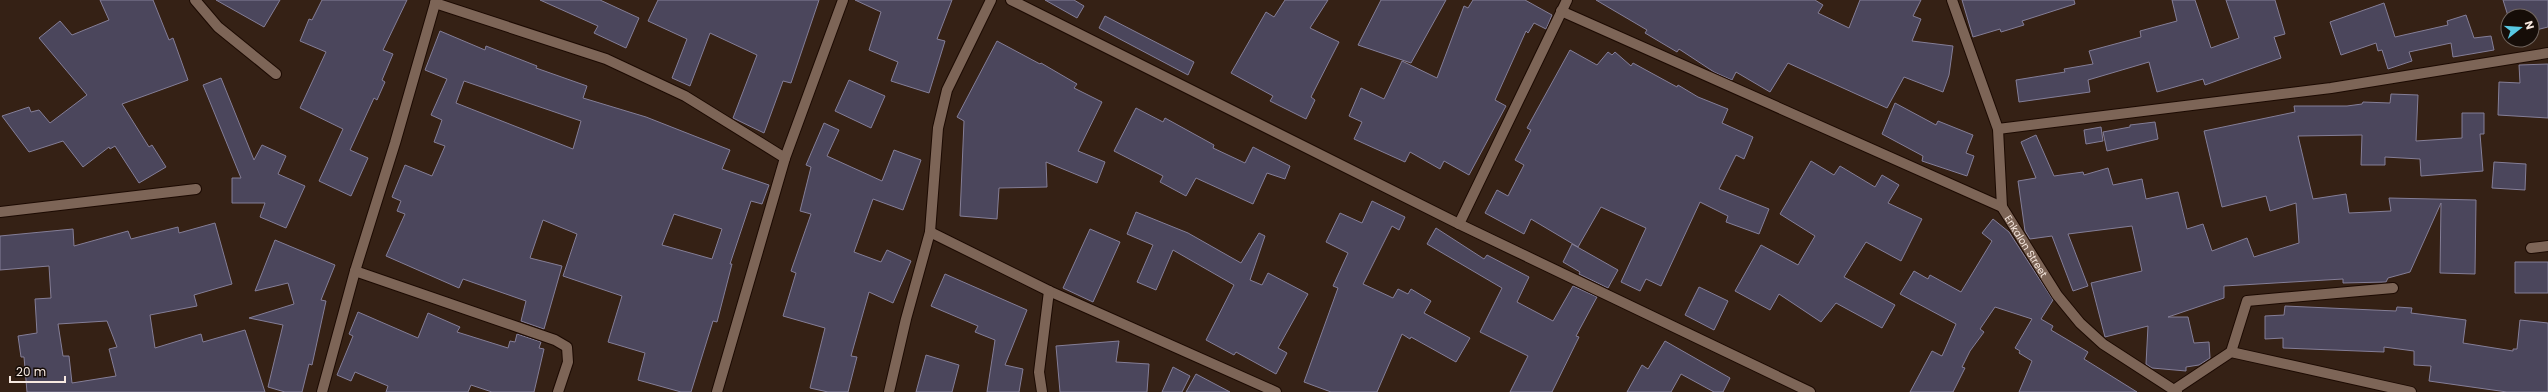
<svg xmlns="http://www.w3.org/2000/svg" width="2548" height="392" viewBox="0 0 2548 392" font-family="Poppins,sans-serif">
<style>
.building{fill:#4b465c;stroke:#847e97;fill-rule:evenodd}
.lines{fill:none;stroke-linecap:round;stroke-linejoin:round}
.minor-casing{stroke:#1c0a02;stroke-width:12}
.minor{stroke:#7d6557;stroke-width:10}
.labels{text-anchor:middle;stroke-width:3;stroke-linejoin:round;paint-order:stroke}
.street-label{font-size:10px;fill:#f7e9e1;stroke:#160d08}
</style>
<rect width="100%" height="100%" fill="#352115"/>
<path class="building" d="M100 0H153L169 40 173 38 188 80 122 104 149 147 152 145 166 167 139 183 115 146 110 149 109 147 83 167 63 141 29 152 2 116 29 107 31 112 39 110 50 123 87 95 39 38 60 21 72 35 109 20Z
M216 0H280L264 27Z
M322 0H407L383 50 393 54 382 80 385 82 377 100 374 98 350 150 368 158 351 196 319 181 343 129 300 108 326 52 300 41 309 19 312 20Z
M540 0H600L639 18 626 48 594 33 598 26Z
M658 0H819L791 83 783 81 764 133 733 118 757 55 710 33 690 86 672 78 687 39 648 21Z
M855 0H952L937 39 945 41 929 93 891 81 898 62 869 50 881 12Z
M1045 0H1074L1084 6 1077 18Z
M1285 0H1328L1310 28 1339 42 1311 97 1315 100 1306 119 1270 101 1273 96 1231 73 1266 12 1274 17Z
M1381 0H1446L1411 63 1358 45Z
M1473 0H1525L1552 15 1546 29 1534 23 1528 33 1526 31 1495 100 1506 106 1469 175 1444 161 1440 169 1410 152 1405 162 1354 139 1362 122 1349 116 1361 88 1384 99 1402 61 1437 78 1464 6 1468 8Z
M1596 0H1815L1823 5 1818 13 1849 28 1860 0H1921L1913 16 1921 19 1912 41 1953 46 1949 75 1943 92 1904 77 1887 108 1788 63 1770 92 1736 72 1732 80 1714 72 1679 49 1677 52 1645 33 1647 30Z
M1962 0H2074L2075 4 2022 21 2024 25 2001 32 2000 29 1973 37Z
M2172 0H2195L2211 48 2239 38 2226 0H2275L2285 34 2274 37 2281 58 2205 85 2203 79 2157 92 2149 62 2088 80 2090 92 2019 102 2016 80 2065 72 2064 69 2093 64 2089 51 2141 37 2140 31 2177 21Z
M2503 0H2548V27L2532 31V16H2508Z
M2384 3 2395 37 2448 25 2447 21 2466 15 2474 38 2491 36 2494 50 2453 57 2451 43 2409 52 2412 61 2388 69 2382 50 2378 51 2376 43 2341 55 2330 22Z
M1105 16 1194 62 1188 75 1099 28Z
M440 31 485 50 486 46 537 66 536 68 587 86 583 98 646 117 730 150 722 169 769 185 762 204 751 201 730 264H732L717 322 713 321 691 392H681L638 380 645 353 608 342 622 296 563 276 577 234 543 220 530 258 562 266 544 329 521 321 526 301 463 279 459 288 386 256 405 214 397 211 401 201 392 197 405 165 432 176 445 146 434 142 442 120 431 115 447 79 425 70ZM464 81 581 121 573 149 456 103ZM674 214 722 229 712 259 662 245Z
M997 41 1040 64 1041 63 1077 84 1074 88 1102 102 1078 151 1105 162 1097 183 1046 162 1047 187 999 188 997 219 960 216 964 121 957 117Z
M1570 50 1597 65 1608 52 1612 55 1615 52 1631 66 1633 63 1677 87 1678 85 1698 97 1728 109 1722 123 1753 137 1744 159 1736 155 1719 189 1769 209 1759 234 1726 222 1728 216 1700 202 1661 286 1646 279 1640 291 1621 282 1646 228 1601 207 1578 247 1531 219 1524 234 1485 213 1497 190 1508 196 1524 165 1515 160 1531 130 1527 128Z
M2548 64V118L2498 115 2499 82 2520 83 2519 65Z
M221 78 254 160 262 145 286 156 278 174 305 186 286 228 260 217 265 203H232V178H241L203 85Z
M849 80 885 96 871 128 835 111Z
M2391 94 2418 95 2416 141 2462 138V113H2484V134H2480L2483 171 2421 176 2420 159 2385 157V165H2361L2362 135 2298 136 2313 199 2346 194 2349 213 2391 211 2389 198 2476 200 2475 274 2440 273 2441 203 2410 272 2388 278 2386 282 2343 283V279L2224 286V298L2168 317H2188L2194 343 2209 342 2210 358 2199 365 2186 367V371L2152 368 2146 364 2148 326 2105 337 2091 283 2142 271 2132 226 2068 234 2088 286 2073 291 2052 236 2030 239 2025 231 2018 181 2036 178 2021 142 2036 135 2054 176 2083 172 2084 175 2108 168 2113 185 2142 179 2146 199 2178 192 2187 229 2203 224 2212 251 2247 238 2254 257 2299 243 2296 203 2270 211 2266 196 2222 207 2204 131 2295 112 2294 106H2347L2362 104 2363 102 2390 103Z
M1895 103 1936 125 1938 121 1973 135 1966 153 1974 156 1967 176 1922 161 1923 156 1882 134Z
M1136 108 1163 122 1165 118 1214 145 1213 148 1245 163 1253 147 1290 166 1285 179 1267 173 1253 204 1196 178 1186 196 1160 182 1163 176 1114 151Z
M2155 122 2158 139 2107 151 2103 132 2130 127V125Z
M824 123 839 130 827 156 882 181 894 150 921 160 903 210 873 199 854 252 881 262 887 250 911 261 893 303 869 292 851 356 857 357 848 392H828L810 388 825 328 783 316 796 273 791 271 811 214 800 211 811 167 806 165Z
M2101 127 2103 141 2086 144 2084 130Z
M1811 161 1834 175 1840 166 1875 187 1882 175 1899 185 1888 203 1922 219 1901 261 1866 242 1844 277 1895 305 1882 328 1836 303 1821 322 1779 294 1770 310 1735 291 1761 245 1798 265 1815 236 1780 214Z
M2494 162 2526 164 2525 190 2492 188Z
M1372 201 1405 217 1399 230 1392 226 1363 284 1393 298 1398 289 1408 294 1411 289 1431 301 1424 313 1470 338 1456 362 1411 337 1410 339 1402 334 1377 392H1331L1304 382 1338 288 1333 286 1348 253 1326 242 1340 213 1362 223Z
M1136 212 1188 233 1241 263 1259 233 1265 236 1250 280 1262 285 1268 273 1308 294 1278 348 1287 353 1276 374 1236 352 1234 355 1206 340 1234 285 1173 250 1156 290 1137 282 1153 245 1127 234Z
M1993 219 2009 232 2053 300 2041 319 2053 326 2051 330 2088 352 2084 359 2137 392H2019L2032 361 2019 353 2020 351 2015 348 2032 319 1995 307 1980 329 1984 332 1970 351 1962 367 1965 368 1953 392H1910L1932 351 1942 356 1956 324 1900 294 1914 271 1928 279 1930 275 1961 292 1992 241 1982 233Z
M215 223 232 284 194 295 197 306 150 315 155 348 201 334 203 342 245 330 265 392H27L24 357H21L18 336 37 333 35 299 51 298 49 266 0 270V236L73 229 74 246 128 231 131 239 178 227 179 233ZM107 321 117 347 109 349 116 376 72 383 69 356H63L58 324Z
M1436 228 1484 259 1487 255 1529 277 1517 302 1553 321 1573 286 1597 297 1576 336 1579 337 1552 392H1510L1528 356 1480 332 1502 288 1427 244Z
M1090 229 1120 242 1093 302 1063 288Z
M275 240 335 265 321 300 326 301 312 365 309 364 302 392H285L268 387 283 325 249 318 294 304 288 283 255 291Z
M1572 244 1618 270 1608 288 1579 274 1580 272 1563 262Z
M2515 262H2548V293H2515Z
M945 274 1027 310 1005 365 1023 369 1019 392H987L995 340 975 332 978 326 931 306Z
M1699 287 1728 301 1714 330 1685 315Z
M2285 306 2396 311 2397 307 2412 308 2411 313 2466 320 2463 343 2513 351V349H2517L2520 320 2548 323V392H2507L2429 381 2431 366 2414 365V351L2384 347V352L2283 348V338L2265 339V316L2284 315Z
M358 312 418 338 428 313 460 327 457 332 508 348 510 341 515 342 517 334 541 342 539 348 544 349 534 392H492L471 385 468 392H386L388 386 355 372 351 381 337 375 353 336 349 334Z
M1119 341 1116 362 1149 364 1147 392H1060L1056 346Z
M1665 341 1730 378 1723 392H1714L1681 374 1671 392H1627L1642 365 1648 369Z
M926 355 959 365 952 392H916Z
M1173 367 1190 376 1182 392H1162Z
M1196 374 1230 392H1186Z"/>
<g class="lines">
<defs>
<g id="minor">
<path d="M195 0 218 27 276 74"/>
<path d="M1011 0 1459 224 1810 392"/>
<path id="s1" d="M1952 0 1998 129 2002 207 2057 295 2080 323 2103 344 2177 392"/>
<path d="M435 3 606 59 685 96 785 158"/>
<path d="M1561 11 2002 207"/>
<path d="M1998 129 2331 88 2548 53"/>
<path d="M0 212 196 189"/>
<path d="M1459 224 1567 0"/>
<path d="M930 232 1049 291 1276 392"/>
<path d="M2531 248 2548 246"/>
<path d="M355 271 555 340 567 347 568 362 558 392"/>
<path d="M2231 352 2247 301 2393 288"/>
<path d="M2174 390 2231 352 2411 392"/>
<path d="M322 392 355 271 395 143 436 0"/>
<path d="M717 392 785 158 843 0"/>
<path d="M889 392 906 319 930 232 938 128 947 90 991 0"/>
<path d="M1042 392 1039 372 1049 291"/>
</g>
</defs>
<use href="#minor" class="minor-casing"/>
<use href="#minor" class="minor"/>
</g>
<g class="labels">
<g class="street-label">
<text dy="4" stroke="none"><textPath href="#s1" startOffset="261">Enkalon Street</textPath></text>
</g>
</g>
<g transform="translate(2520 28) rotate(73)"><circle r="19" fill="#160d08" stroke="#70655f"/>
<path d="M0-3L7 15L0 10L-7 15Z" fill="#58c9e3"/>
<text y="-6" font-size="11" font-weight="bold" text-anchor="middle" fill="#f7e9e1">N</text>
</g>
<path d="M10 376v6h55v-6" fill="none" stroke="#f7e9e1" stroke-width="2"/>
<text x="16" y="376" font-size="12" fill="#f7e9e1" stroke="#160d08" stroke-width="3" paint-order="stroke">20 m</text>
</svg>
